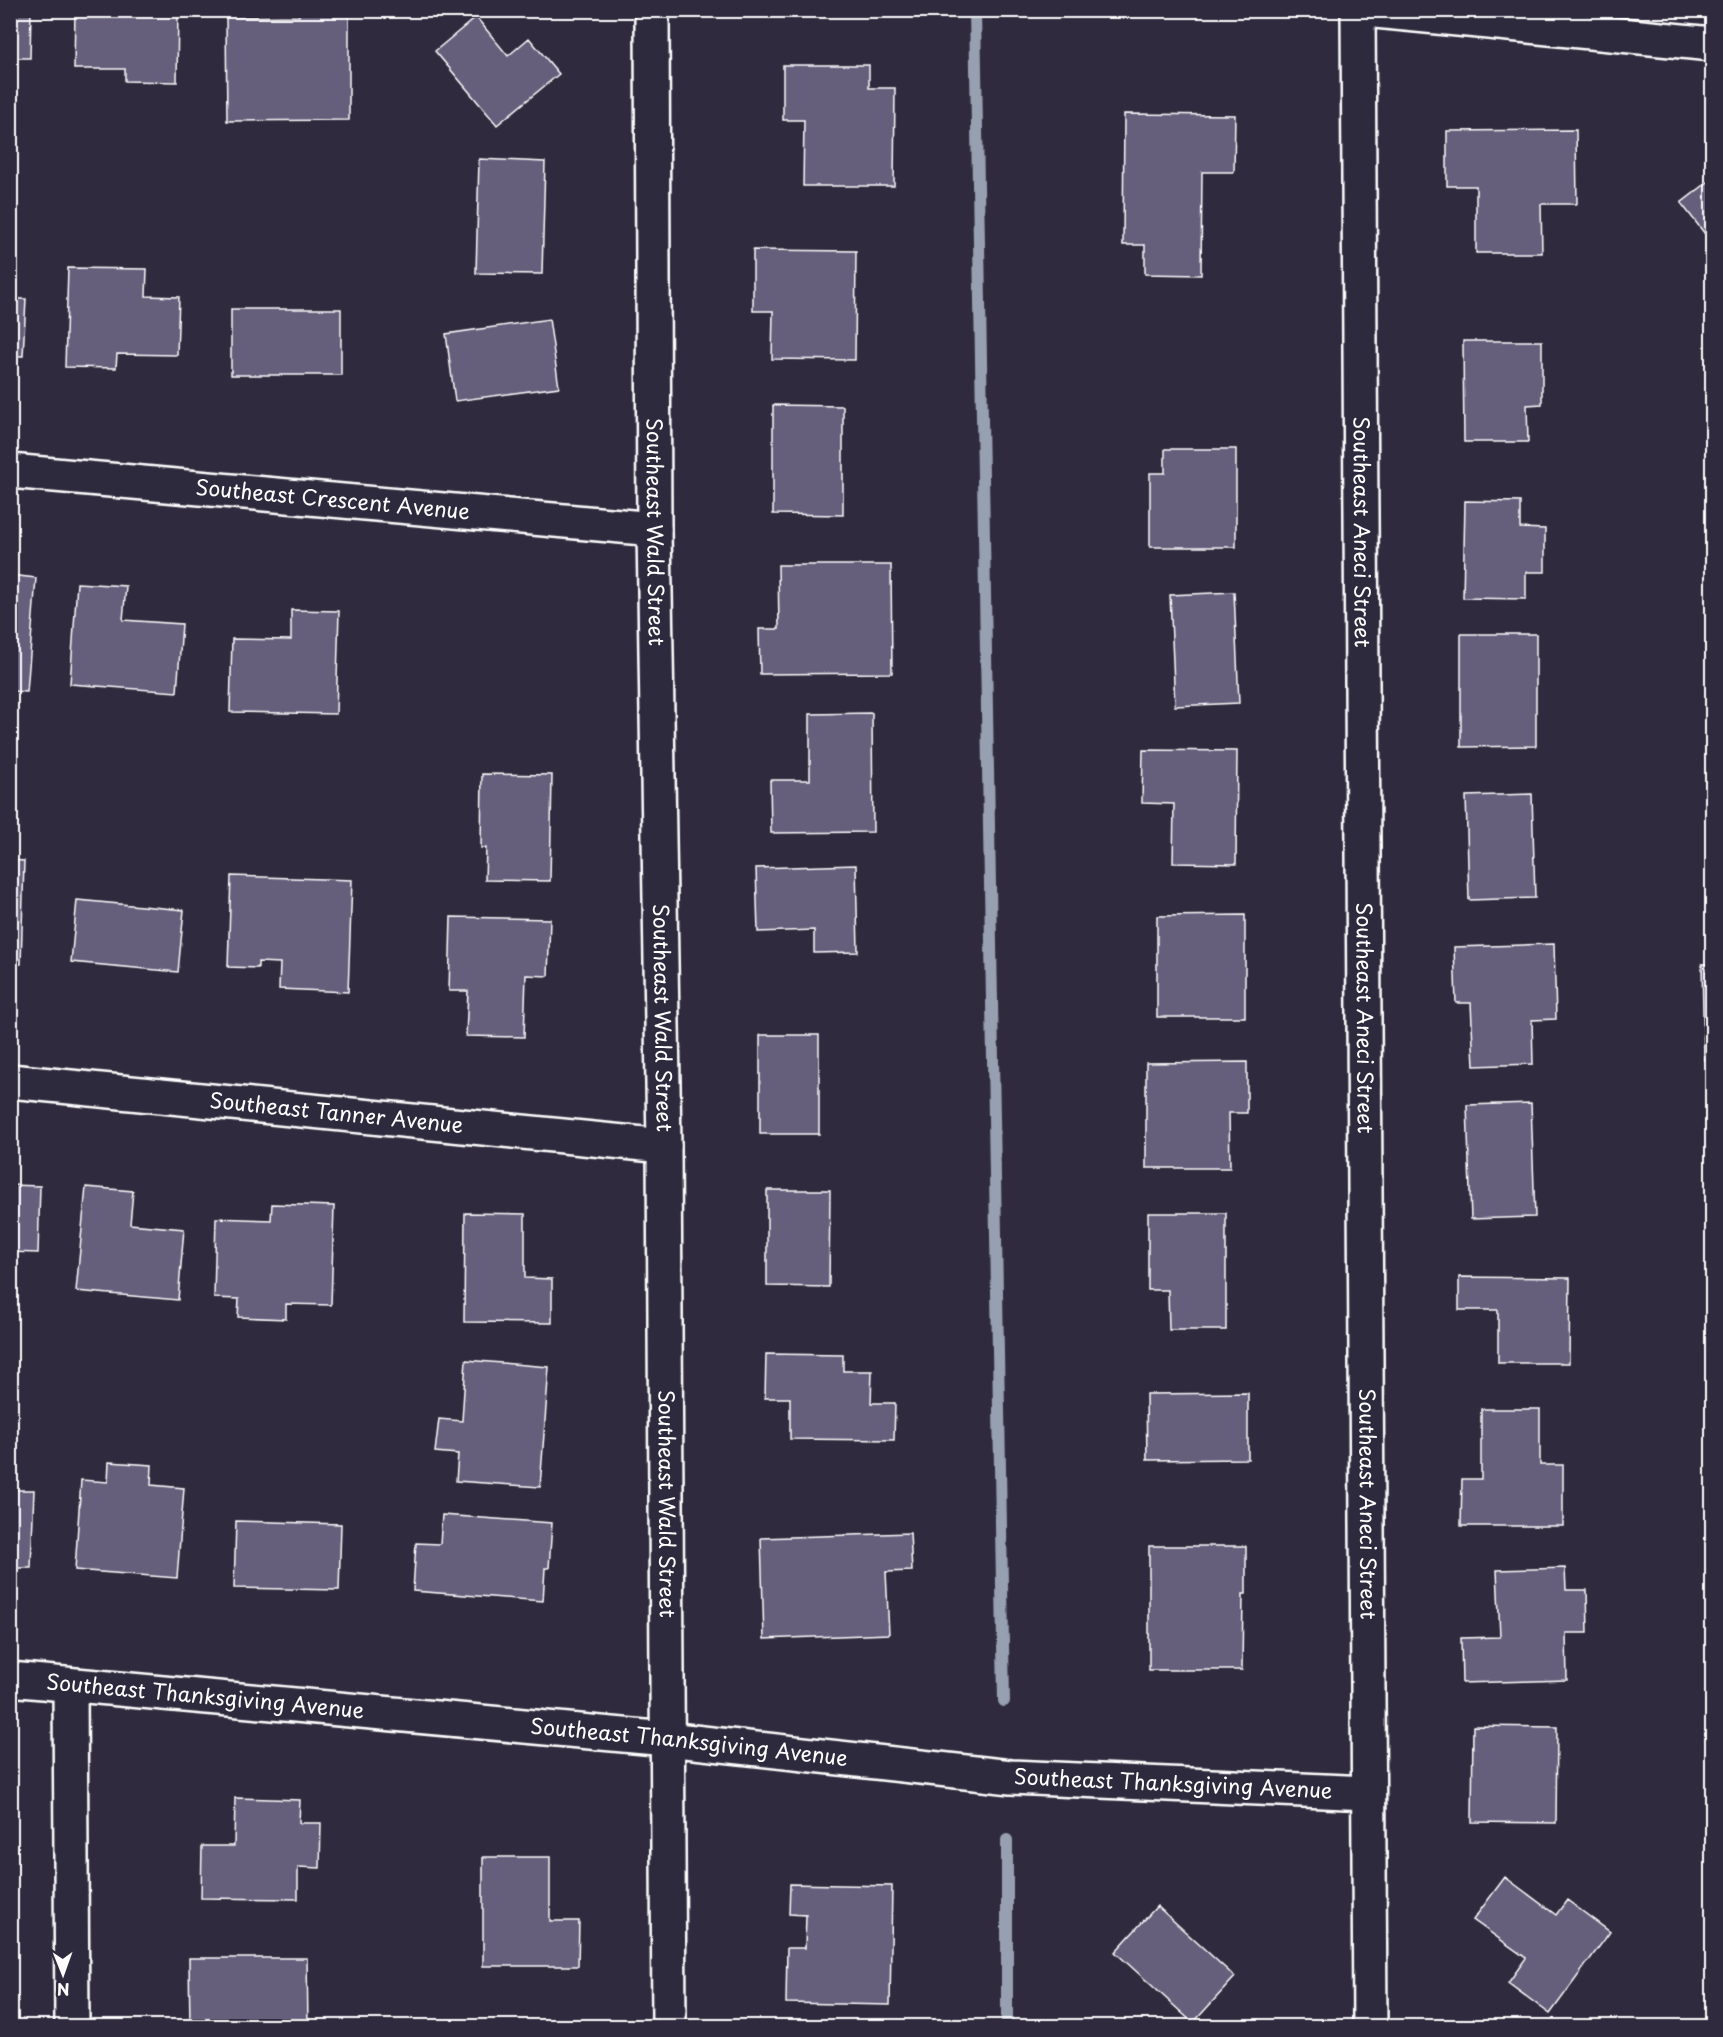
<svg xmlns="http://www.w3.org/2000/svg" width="1723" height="2037" viewBox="0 0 1723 2037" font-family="'Playpen Sans',sans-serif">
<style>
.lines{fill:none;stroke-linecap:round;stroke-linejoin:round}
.stream{stroke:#97a0b0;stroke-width:12}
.building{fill:#655e7c;stroke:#fff;stroke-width:1.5}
.minor-casing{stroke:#fff;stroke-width:38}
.minor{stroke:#2f2a3d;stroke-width:33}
.labels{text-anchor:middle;stroke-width:4.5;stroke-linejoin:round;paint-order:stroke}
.street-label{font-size:21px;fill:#fff;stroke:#2f2a3d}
</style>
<rect width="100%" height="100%" fill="#2f2a3d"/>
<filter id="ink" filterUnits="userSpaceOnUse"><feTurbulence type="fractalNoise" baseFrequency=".0167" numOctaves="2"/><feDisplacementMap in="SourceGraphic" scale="12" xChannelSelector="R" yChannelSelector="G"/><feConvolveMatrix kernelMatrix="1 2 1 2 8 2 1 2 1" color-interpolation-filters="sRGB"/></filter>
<g filter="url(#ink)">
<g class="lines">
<path class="stream" d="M975 10 1004 1701
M1007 1840V2026"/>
</g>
<path class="building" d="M10 10H31L30 58H10Z
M75 10H178L177 82 125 81V69H74Z
M298 10H349V120L227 121 226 17 299 16Z
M476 17 508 56 529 38 559 74 497 125 435 51Z
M783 65H869V88H895L894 186H803L804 120H783Z
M1124 114 1235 115 1234 172H1202L1201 275 1145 274V245H1123Z
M1576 130 1577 204H1541L1542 253H1476V186H1447V131Z
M479 159 545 162 542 274 476 273Z
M1712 179V243L1681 203Z
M753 250 856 251 855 360 772 359 773 311H753Z
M68 268 147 269 146 296 179 297 177 355 117 354 116 368 65 367Z
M10 299H26L23 356H10Z
M231 309H341V375H231Z
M549 319 559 387 455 401 446 334Z
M1463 341H1542V404L1527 405 1528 442H1464Z
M773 405 843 406V515L773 514Z
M1165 449H1236V547H1150V473H1165Z
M1465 501 1520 502V528L1545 529V572H1526V599L1463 598Z
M778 565H891L892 673 760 674 759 629H779Z
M10 575 36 578 27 692 10 691Z
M77 583 126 586 123 620 182 624 177 692 70 684Z
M1234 592 1239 703 1175 706 1170 595Z
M291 610 339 611 336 714 230 712 232 639 291 640Z
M1461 634H1536V746L1461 747Z
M872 713 873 832 771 833 770 780H810V714Z
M1143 750 1237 751 1236 864 1173 863 1174 804 1142 803Z
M482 774 552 775 550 881 485 880 486 848H481Z
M1532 794 1535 898 1469 900 1466 796Z
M10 860 24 861 21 964H10Z
M856 865 858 952 814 953V930L758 932 756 868Z
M231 876 352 880 348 992 279 989 280 963 258 962V968L228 967Z
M77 900 184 910 178 972 71 962Z
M1245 915V1017H1157V916Z
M451 917 550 919 548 976 526 975 524 1037 466 1036 468 991H449Z
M1554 944 1556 1019 1532 1020 1533 1064 1474 1066 1471 1003H1456L1454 947Z
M1702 964H1712V1060H1704Z
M760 1035H819V1134H760Z
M1247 1062V1113H1229L1230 1168H1146V1063Z
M1531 1103 1535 1217 1471 1219 1467 1105Z
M10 1185 40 1186 38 1253 10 1252Z
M86 1187 133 1191 130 1224 184 1229 178 1300 76 1291Z
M767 1190H830L829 1287 767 1286Z
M272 1204 334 1206 331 1305 286 1304V1319L238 1317 239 1299 214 1298 216 1218 271 1220Z
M465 1213 525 1214V1278L552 1279V1323L464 1322Z
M1148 1213H1226V1330H1169L1168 1290H1148Z
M1459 1277 1570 1278 1569 1363H1498V1310H1459Z
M766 1354 843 1355V1371H872L871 1403H895L894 1440 790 1439V1398H765Z
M466 1360 549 1367 540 1487 456 1481 458 1454 435 1452 439 1419 462 1421Z
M1248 1393V1459L1147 1460 1146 1394Z
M1481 1409H1540V1465H1563V1526H1461L1462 1479H1481Z
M109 1462 152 1465 151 1485 184 1488 177 1578 75 1570 81 1480 108 1482Z
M10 1490H34L31 1568H10Z
M442 1515 552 1523 549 1568H545L543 1601 413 1591 416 1543 440 1544Z
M236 1521 341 1524 339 1590 234 1588Z
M910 1533 912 1571 886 1572 889 1634 764 1639 761 1538Z
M1149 1546H1246V1594H1243L1242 1670H1149Z
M1565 1568 1566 1590H1587L1588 1633H1566L1567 1680 1462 1683 1461 1638 1500 1637 1497 1570Z
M1473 1726 1557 1727 1556 1823 1472 1822Z
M235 1798 300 1800 299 1823H321L320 1868 298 1867V1899L201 1898 202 1846H234Z
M483 1857H550V1921H579L578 1966H483Z
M1505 1877 1556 1915 1567 1900 1610 1932 1550 2014 1508 1983 1526 1958 1473 1920Z
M790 1884 892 1886 890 2005 786 2003 787 1948H805L806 1915 789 1914Z
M1157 1906 1235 1977 1193 2023 1115 1952Z
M189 1958H307L308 2026H190Z"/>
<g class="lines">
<defs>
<g id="minor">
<path id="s1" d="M652 10 654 529 664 1146 669 2026"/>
<path id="s2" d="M1358 10 1370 2026"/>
<path d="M1365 10 1712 44"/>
<path id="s3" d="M10 471 654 529"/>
<path id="s4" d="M10 1081 664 1146"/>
<path id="s5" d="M10 1679 667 1739 1011 1777 1368 1793"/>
<path d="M70 1685 72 2026"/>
</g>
</defs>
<use href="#minor" class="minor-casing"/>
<use href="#minor" class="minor"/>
</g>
</g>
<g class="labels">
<g class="street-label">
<text dy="7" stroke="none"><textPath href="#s3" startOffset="324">Southeast Crescent Avenue</textPath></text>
<text dy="7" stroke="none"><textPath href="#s1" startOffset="522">Southeast Wald Street</textPath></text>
<text dy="7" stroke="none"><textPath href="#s2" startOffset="522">Southeast Aneci Street</textPath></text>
<text dy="7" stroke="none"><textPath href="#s1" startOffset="1008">Southeast Wald Street</textPath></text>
<text dy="7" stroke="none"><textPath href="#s2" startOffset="1008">Southeast Aneci Street</textPath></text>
<text dy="7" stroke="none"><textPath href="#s4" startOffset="328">Southeast Tanner Avenue</textPath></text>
<text dy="7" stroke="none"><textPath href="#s1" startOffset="1494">Southeast Wald Street</textPath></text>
<text dy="7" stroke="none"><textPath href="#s2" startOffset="1494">Southeast Aneci Street</textPath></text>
<text dy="7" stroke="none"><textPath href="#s5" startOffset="196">Southeast Thanksgiving Avenue</textPath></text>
<text dy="7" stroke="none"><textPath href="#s5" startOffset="682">Southeast Thanksgiving Avenue</textPath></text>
<text dy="7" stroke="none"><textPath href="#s5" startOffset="1168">Southeast Thanksgiving Avenue</textPath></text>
</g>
</g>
<rect width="1723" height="2037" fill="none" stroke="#2f2a3d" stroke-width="36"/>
<rect x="18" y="18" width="1687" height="2001" fill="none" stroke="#fff" stroke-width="2" filter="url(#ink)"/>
<g transform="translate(63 1974) rotate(179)" stroke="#2f2a3d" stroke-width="4.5" paint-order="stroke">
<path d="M0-4.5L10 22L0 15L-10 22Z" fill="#ffffff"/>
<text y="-9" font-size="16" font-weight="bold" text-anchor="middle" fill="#ffffff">N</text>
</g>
</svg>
